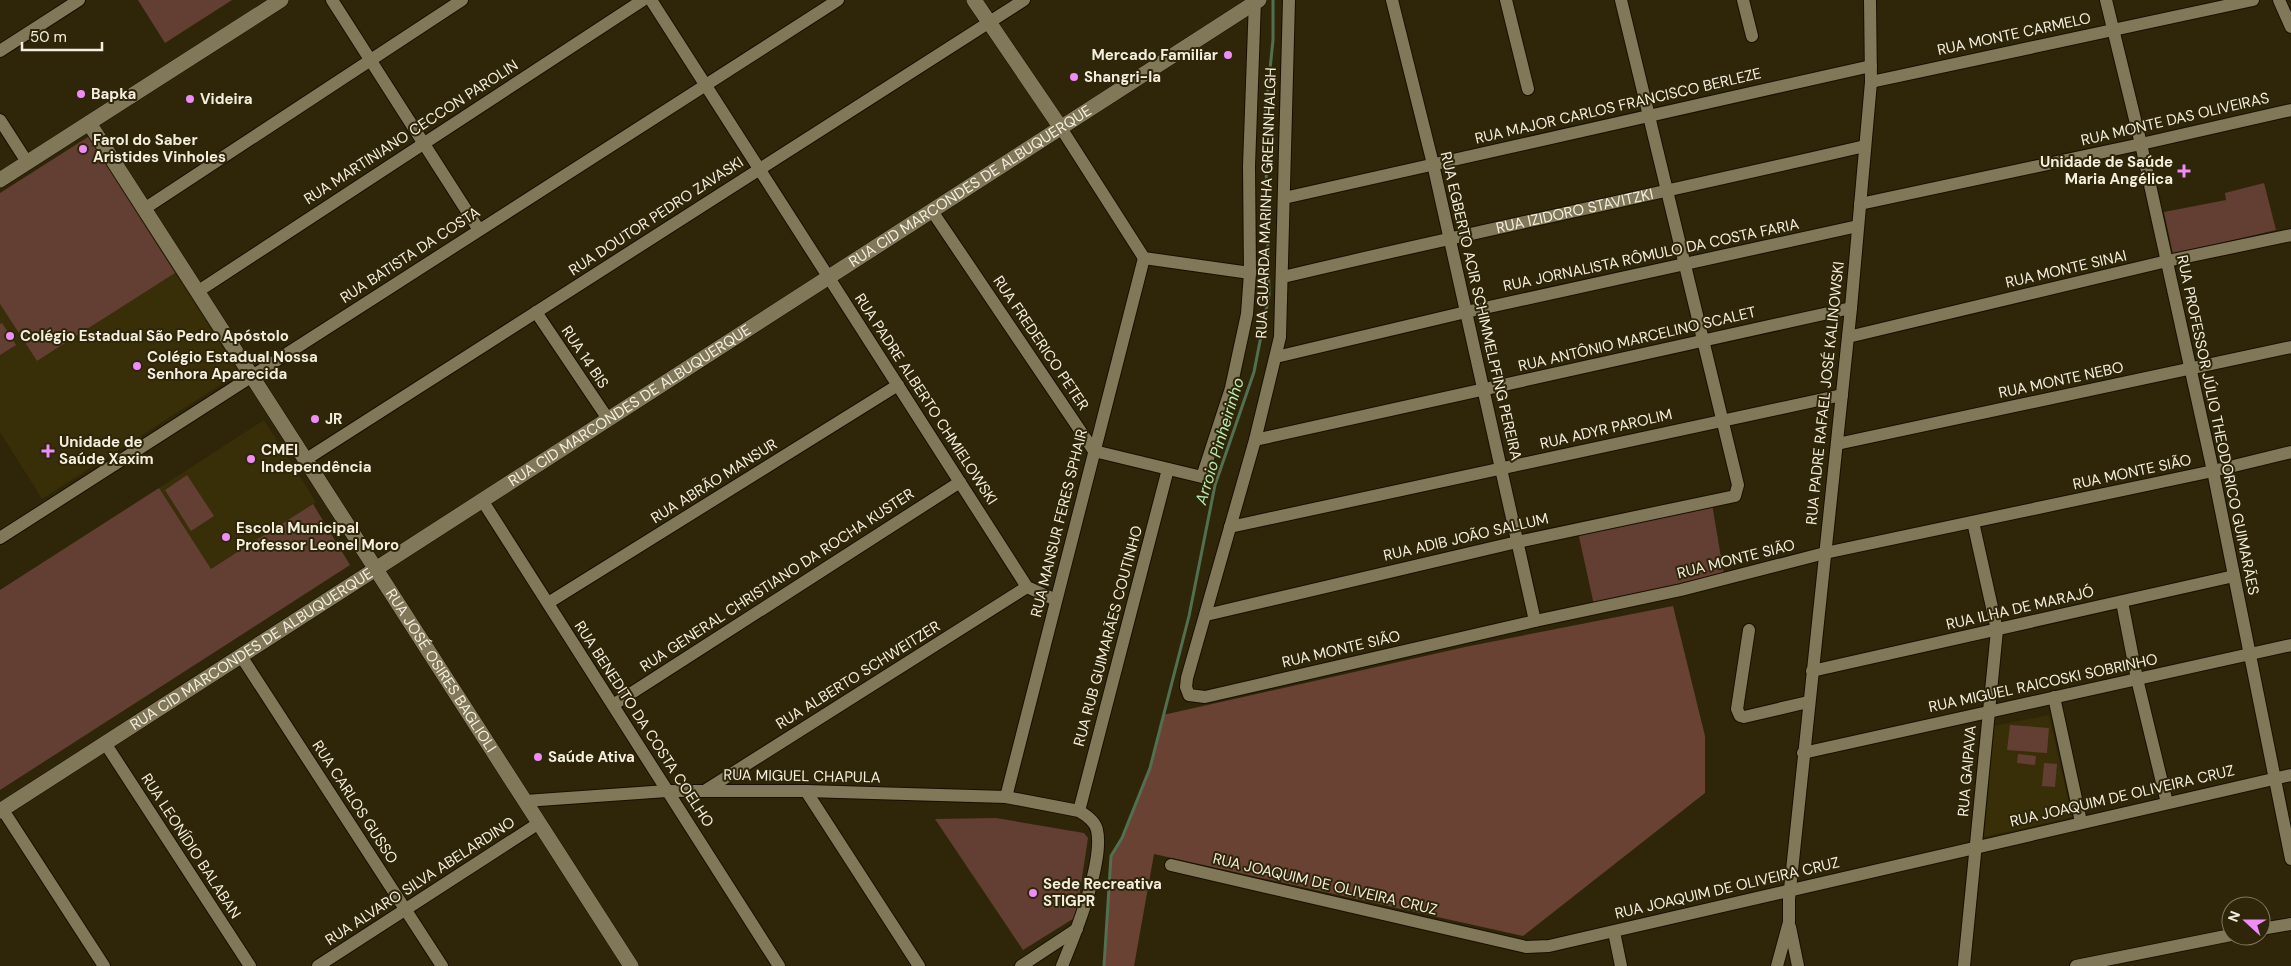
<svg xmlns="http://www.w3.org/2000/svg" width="2291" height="966" viewBox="0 0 2291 966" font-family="'DM Sans',sans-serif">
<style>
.built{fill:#382e08}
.green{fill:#633f33}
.forest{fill:#694234}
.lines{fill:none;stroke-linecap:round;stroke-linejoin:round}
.stream{stroke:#527051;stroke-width:3}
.street-casing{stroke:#170f00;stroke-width:14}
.secondary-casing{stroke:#170f00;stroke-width:16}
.street{stroke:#817759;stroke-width:12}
.secondary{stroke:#817759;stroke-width:15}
.poi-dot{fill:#ee8cf8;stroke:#2f260a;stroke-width:2}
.labels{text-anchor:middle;stroke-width:4;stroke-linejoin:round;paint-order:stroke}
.street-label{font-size:15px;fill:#f3eede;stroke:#2f260a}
.poi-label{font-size:15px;font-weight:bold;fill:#f3eede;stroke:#2f260a;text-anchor:start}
.water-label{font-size:16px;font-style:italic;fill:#b8ebb6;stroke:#2f260a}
</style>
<rect width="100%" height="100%" fill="#2f260a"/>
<path class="built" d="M175 273 239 373 42 499 0 432V304L37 361Z
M264 420 316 502 211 570 159 488Z
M2049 715 2072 817 1984 837 1994 726Z"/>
<path class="green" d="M138 0H232L165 43Z
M88 137 175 273 37 361 0 304V193Z
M2264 183 2276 230 2173 254 2164 212 2226 200 2225 193Z
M2 323 16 345 0 355V324Z
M187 475 214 516 191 531 165 490Z
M159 488 211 569 313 504 350 565 0 790V590Z
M1712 504 1724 575 1594 605 1578 532Z
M2010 725 2049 728 2047 753 2007 750Z
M2018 754 2036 756 2035 765 2017 763Z
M2044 763 2057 764 2055 787 2042 786Z
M996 818 1084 833 1088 838 1076 917 1023 950 935 819Z"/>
<path class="forest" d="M1673 606 1705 736V793L1523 936 1154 854 1134 966H1104L1111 856 1122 837 1150 768 1163 715 1465 647Z"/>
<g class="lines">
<path class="stream" d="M1104 966 1111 856 1122 838 1150 768 1189 616 1215 485 1254 372 1269 295 1265 118 1273 40V0"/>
<defs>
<g id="street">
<path d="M332 0 479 230"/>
<path d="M651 0 1027 587 1056 600"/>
<path d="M1289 0 1280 337 1255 440 1187 678 1186 687 1189 695 1205 697 1535 621 1681 590 1825 553 2213 471 2291 452"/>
<path d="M1392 0 1433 164 1535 621"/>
<path d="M1506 0 1528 89"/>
<path d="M1743 0 1752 36"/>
<path d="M2106 0 2141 144 2213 471 2291 859"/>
<path d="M2279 0 2291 27"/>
<path d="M0 51 79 0"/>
<path d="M1871 82 2253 0"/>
<path d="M0 120 27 162"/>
<path d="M1061 128 1144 258 1250 273"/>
<path d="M1284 198 1871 66"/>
<path d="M1860 204 2141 144 2291 110"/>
<path d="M144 209 462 0"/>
<path d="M932 211 1094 451 1202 477 1231 388 1247 314 1250 273 1249 166 1255 0"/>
<path id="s1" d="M1283 277C1477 231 1671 191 1865 146"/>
<path d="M197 292 643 0"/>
<path d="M536 312 608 419"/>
<path d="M1848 337 2167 261 2291 235"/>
<path d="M1276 357 1466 312 1858 226"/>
<path d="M1255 440 1851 308"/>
<path d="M1837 444 2291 347"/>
<path d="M305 460 1024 0"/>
<path d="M482 500 779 966"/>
<path d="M1230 527 1842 395"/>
<path d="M0 538 838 0"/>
<path d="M2122 602 2137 679 2167 803"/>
<path d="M548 603 898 385"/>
<path d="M1206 615 1517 542 1735 496 1738 485 1621 0"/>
<path d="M1749 630 1737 709 1740 716 1744 717 1808 702"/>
<path d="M241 656 442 966"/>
<path d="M1812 671 2234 576"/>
<path d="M2054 697 2081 822"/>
<path d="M613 705 960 482"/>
<path d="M105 743 250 966"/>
<path d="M1803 753 2291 645"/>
<path d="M706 790 1027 587"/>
<path d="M806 791 919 966"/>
<path d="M1006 797 1144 258"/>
<path d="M525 801 667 791H806L1006 797 1079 811C1086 815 1095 821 1097 830 1104 862 1075 935 1062 966"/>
<path d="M3 810 104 966"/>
<path d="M1079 811 1168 469"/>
<path d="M1171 865 1526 947 1549 946 2291 775"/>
<path d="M1790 927 1798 966"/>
<path d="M2261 929 2291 924"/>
<path d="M1614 932 1621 966"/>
<path d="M318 966 539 823"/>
<path d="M1021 966 1077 929"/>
<path d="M1777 966 1789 922V899L1851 308 1871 82 1870 0"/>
<path d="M1964 966 1997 630 1973 522"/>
<path d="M2076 966 2231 935"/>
</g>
<g id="secondary">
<path d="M974 0 1061 128"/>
<path id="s2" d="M89 123 631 966"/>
<path d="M0 180 281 0"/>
<path id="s3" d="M0 811 1259 0"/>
</g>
</defs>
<use href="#street" class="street-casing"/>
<use href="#secondary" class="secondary-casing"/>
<use href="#street" class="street"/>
<use href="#secondary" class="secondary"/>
</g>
<g class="poi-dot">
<circle cx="1228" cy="55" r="5"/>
<circle cx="1074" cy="77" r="5"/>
<circle cx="81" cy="94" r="5"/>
<circle cx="190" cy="99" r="5"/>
<circle cx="83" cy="149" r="5"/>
<path d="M2181.5 163.5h5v5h5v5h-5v5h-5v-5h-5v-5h5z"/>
<circle cx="10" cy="336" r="5"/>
<circle cx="137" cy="366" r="5"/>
<circle cx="315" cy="419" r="5"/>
<path d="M45.5 443.5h5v5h5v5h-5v5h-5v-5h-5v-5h5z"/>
<circle cx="251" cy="459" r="5"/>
<circle cx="226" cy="537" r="5"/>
<circle cx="538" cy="757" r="5"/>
<circle cx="1033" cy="893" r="5"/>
</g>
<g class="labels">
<g class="street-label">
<text transform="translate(2014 34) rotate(-12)" y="5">RUA MONTE CARMELO</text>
<text transform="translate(1618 106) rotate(-13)" y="5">RUA MAJOR CARLOS FRANCISCO BERLEZE</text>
<text transform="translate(2175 119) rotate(-13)" y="5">RUA MONTE DAS OLIVEIRAS</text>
<text transform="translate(411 132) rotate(-33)" y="5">RUA MARTINIANO CECCON PAROLIN</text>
<text dy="5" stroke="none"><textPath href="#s3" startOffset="1154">RUA CID MARCONDES DE ALBUQUERQUE</textPath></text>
<text transform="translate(1266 203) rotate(-88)" y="5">RUA GUARDA MARINHA GREENNHALGH</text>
<text dy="5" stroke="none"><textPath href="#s1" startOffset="299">RUA IZIDORO STAVITZKI</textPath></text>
<text transform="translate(656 216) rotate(-33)" y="5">RUA DOUTOR PEDRO ZAVASKI</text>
<text transform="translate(410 255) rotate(-33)" y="5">RUA BATISTA DA COSTA</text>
<text transform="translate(1651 255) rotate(-12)" y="5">RUA JORNALISTA RÔMULO DA COSTA FARIA</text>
<text transform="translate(2066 269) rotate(-13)" y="5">RUA MONTE SINAI</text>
<text transform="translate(1481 306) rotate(77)" y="5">RUA EGBERTO ACIR SCHIMMELPFING PEREIRA</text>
<text transform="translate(1637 339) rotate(-13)" y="5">RUA ANTÔNIO MARCELINO SCALET</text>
<text transform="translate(1041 343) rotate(56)" y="5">RUA FREDERICO PETER</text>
<text transform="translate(585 357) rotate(56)" y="5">RUA 14 BIS</text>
<text transform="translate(2061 380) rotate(-12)" y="5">RUA MONTE NEBO</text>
<text transform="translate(1825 393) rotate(-84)" y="5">RUA PADRE RAFAEL JOSÉ KALINOWSKI</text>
<text transform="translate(926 399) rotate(57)" y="5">RUA PADRE ALBERTO CHMIELOWSKI</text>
<text dy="5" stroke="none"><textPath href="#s3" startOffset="749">RUA CID MARCONDES DE ALBUQUERQUE</textPath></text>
<text transform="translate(2218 425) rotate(78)" y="5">RUA PROFESSOR JÚLIO THEODORICO GUIMARÃES</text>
<text transform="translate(1606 429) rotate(-13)" y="5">RUA ADYR PAROLIM</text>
<text transform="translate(2132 472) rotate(-12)" y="5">RUA MONTE SIÃO</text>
<text transform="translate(714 481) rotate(-32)" y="5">RUA ABRÃO MANSUR</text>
<text transform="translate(1059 523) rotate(-76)" y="5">RUA MANSUR FERES SPHAIR</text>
<text transform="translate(1466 537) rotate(-13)" y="5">RUA ADIB JOÃO SALLUM</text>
<text transform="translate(1736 559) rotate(-14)" y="5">RUA MONTE SIÃO</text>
<text transform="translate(777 580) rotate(-33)" y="5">RUA GENERAL CHRISTIANO DA ROCHA KUSTER</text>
<text transform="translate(2020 608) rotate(-13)" y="5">RUA ILHA DE MARAJÓ</text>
<text transform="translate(1108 636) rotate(-75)" y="5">RUA RUB GUIMARÃES COUTINHO</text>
<text dy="5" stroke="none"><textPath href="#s3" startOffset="299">RUA CID MARCONDES DE ALBUQUERQUE</textPath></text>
<text transform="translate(1341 649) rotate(-13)" y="5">RUA MONTE SIÃO</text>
<text dy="5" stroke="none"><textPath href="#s2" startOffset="651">RUA JOSÉ OSIRES BAGLIOLI</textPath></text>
<text transform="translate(858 675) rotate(-32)" y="5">RUA ALBERTO SCHWEITZER</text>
<text transform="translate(2043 683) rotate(-12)" y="5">RUA MIGUEL RAICOSKI SOBRINHO</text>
<text transform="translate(644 724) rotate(57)" y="5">RUA BENEDITO DA COSTA COELHO</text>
<text transform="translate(1967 771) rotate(-85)" y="5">RUA GAIPAVA</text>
<text transform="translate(802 776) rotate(1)" y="5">RUA MIGUEL CHAPULA</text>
<text transform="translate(2122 796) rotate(-13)" y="5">RUA JOAQUIM DE OLIVEIRA CRUZ</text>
<text transform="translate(355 802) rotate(57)" y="5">RUA CARLOS GUSSO</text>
<text transform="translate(191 846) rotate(57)" y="5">RUA LEONÍDIO BALABAN</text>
<text transform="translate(420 881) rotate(-33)" y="5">RUA ALVARO SILVA ABELARDINO</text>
<text transform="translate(1325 884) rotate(13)" y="5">RUA JOAQUIM DE OLIVEIRA CRUZ</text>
<text transform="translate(1727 888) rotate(-13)" y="5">RUA JOAQUIM DE OLIVEIRA CRUZ</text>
</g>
<g class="poi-label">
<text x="1218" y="60" text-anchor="end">Mercado Familiar</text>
<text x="1084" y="82">Shangri-la</text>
<text x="91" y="99">Bapka</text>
<text x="200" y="104">Videira</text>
<text x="93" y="145">Farol do Saber<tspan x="93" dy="17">Aristides Vinholes</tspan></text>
<text x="2173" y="167" text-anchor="end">Unidade de Saúde<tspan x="2173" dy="17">Maria Angélica</tspan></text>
<text x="20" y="341">Colégio Estadual São Pedro Apóstolo</text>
<text x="147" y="362">Colégio Estadual Nossa<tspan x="147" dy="17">Senhora Aparecida</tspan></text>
<text x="325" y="424">JR</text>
<text x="59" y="447">Unidade de<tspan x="59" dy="17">Saúde Xaxim</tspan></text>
<text x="261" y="455">CMEI<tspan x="261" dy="17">Independência</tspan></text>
<text x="236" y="533">Escola Municipal<tspan x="236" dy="17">Professor Leonel Moro</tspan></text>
<text x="548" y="762">Saúde Ativa</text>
<text x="1043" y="889">Sede Recreativa<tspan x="1043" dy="17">STIGPR</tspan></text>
</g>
<g class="water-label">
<text transform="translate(1219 441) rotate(-73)" y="6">Arroio Pinheirinho</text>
</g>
</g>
<g transform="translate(2246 921) rotate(291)"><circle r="24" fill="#2f260a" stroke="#7d765f"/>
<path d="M0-4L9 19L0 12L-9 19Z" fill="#ee8cf8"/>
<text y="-8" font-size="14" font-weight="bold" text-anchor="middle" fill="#f3eede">N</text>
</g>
<path d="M22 42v8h80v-8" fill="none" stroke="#f3eede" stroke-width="2.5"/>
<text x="30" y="42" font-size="15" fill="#f3eede" stroke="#2f260a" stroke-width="4" paint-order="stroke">50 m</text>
</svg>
